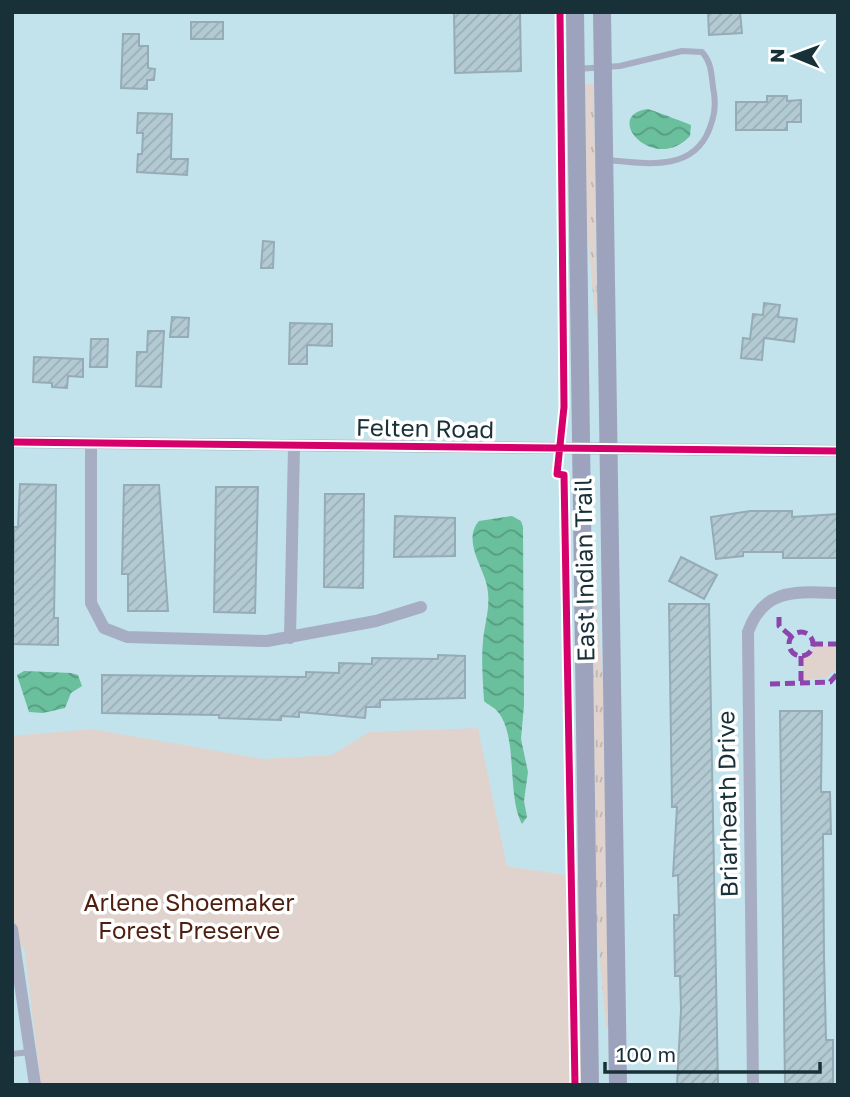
<svg xmlns="http://www.w3.org/2000/svg" width="850" height="1097" viewBox="0 0 850 1097" font-family="'Golos Text',sans-serif">
<style>
.grass{fill:url(#grass-tufts)}
.park{fill:#e0d3ce}
.water{fill:url(#water-waves)}
.building{fill:url(#building-hatch);stroke:#95acb6;stroke-width:2}
.lines{fill:none;stroke-linecap:round;stroke-linejoin:round}
.lane{stroke:#a7adc3;stroke-width:6}
.street{stroke:#a7adc3;stroke-width:12}
.secondary{stroke:#9da3bc;stroke-width:18}
.quiet{stroke:#8e44ad;stroke-width:5;stroke-dasharray:10 5;stroke-linecap:butt}
.cycleway-casing{stroke:#fff;stroke-width:11}
.cycleway{stroke:#d6006c;stroke-width:7}
.labels{text-anchor:middle;stroke-width:7;stroke-linejoin:round;paint-order:stroke}
.street-label{font-size:24px;fill:#183037;stroke:#fff}
.park-label{font-size:24px;fill:#4e1f0f;stroke:#fff}
</style>
<defs>
<pattern id="grass-tufts" width="24" height="20" patternUnits="userSpaceOnUse" patternTransform="scale(1.75)"><rect width="24" height="20" fill="#e0d3ce"/><path d="M3 7l-1-3M5 7V3M7 7l1-3M15 17l-1-3M17 17v-4M19 17l1-3" fill="none" stroke="#bfb5b2"/></pattern>
<pattern id="water-waves" width="16" height="10" patternUnits="userSpaceOnUse" patternTransform="scale(1.75)"><rect width="16" height="10" fill="#6abf9d"/><path d="M0 5q4-4 8 0t8 0" fill="none" stroke="#569c81"/></pattern>
<pattern id="building-hatch" width="6" height="6" patternUnits="userSpaceOnUse" patternTransform="scale(1.75)"><rect width="6" height="6" fill="#b3cad3"/><path d="M-1 1l2-2M0 6l6-6M5 7l2-2" fill="none" stroke="#99aeb6"/></pattern>
</defs>
<rect width="100%" height="100%" fill="#c2e3ec"/>
<path class="grass" d="M584 84H594L597 314H595L586 219Z
M590 581H594L603 679 609 1027 606 1028 596 922Z"/>
<path class="park" d="M814 646H838L837 668 826 678 803 680 802 657 809 655Z
M478 728 507 866 578 877 582 1085H41L24 947 12 944V736L92 729 263 759 332 755 369 732Z"/>
<path class="water" d="M648 109C652 110 689 124 691 125L690 136C654 175 601 115 648 109Z
M512 516 521 521 523 527 524 705 521 739 528 772 524 801 527 817 522 824C506 795 519 735 497 711 494 707 488 705 484 701 483 681 481 661 483 641 485 620 492 604 486 582 481 564 463 539 479 521Z
M24 671 71 673 78 675 82 686 71 693 65 708 43 713 29 712 17 675Z"/>
<path class="building" d="M454 12H520L521 71 455 73Z
M708 12H740L742 33 709 35Z
M191 22H223V39H191Z
M123 34H139V46H148V68L155 69 154 80H147V89L121 88Z
M767 96H787V101L801 100V122H787V130H736V102H767Z
M138 113 172 114 171 159H188L187 175 137 172 138 154H142L143 133H137Z
M263 241 274 242 273 268H261Z
M764 303 780 305 778 317 797 319 794 342 764 338 762 360 741 358 743 338 750 339 753 314 763 315Z
M172 317 189 318 188 337H170Z
M290 323 332 324V346L307 345V364H289Z
M148 331H164L161 387 136 386 137 352H147Z
M91 339H108L107 367H90Z
M34 357 83 359V377L68 376 67 388 52 387V383L33 382Z
M20 484 56 485 54 618H58V645L12 644 14 527H18Z
M124 485H159L168 611H128V574H122Z
M216 487H258L255 613 214 612Z
M325 494H364L363 588 324 587Z
M750 511H792V517L838 514V558H783V552H743V556L716 559 711 517Z
M395 516 455 518V556L394 557Z
M681 557 717 575 704 599 669 581Z
M669 604H709L718 1085H677L681 1010 680 976H675L674 915H679L678 875 673 876 677 807H672Z
M438 655 465 656V698L380 700V707H366L365 718 299 712V717L281 716V720L219 718V715L102 713V675L306 677V672L339 673V663L372 664V658L438 659Z
M780 711H822L821 792H830L831 834H823L824 956 826 1040H833V1083L785 1084Z"/>
<g class="lines">
<path class="lane" d="M577 69 620 66 682 51 702 52C713 64 711 78 714 93 716 107 714 117 709 130 692 173 643 163 607 160
M12 1054 30 1052"/>
<path class="street" d="M12 442 838 451
M91 443V603L104 628 127 637 267 641 376 621 421 607
M290 638 294 447
M12 929 35 1085
M753 1085 748 632C764 587 797 592 838 593"/>
<path class="secondary" d="M575 12 590 1085
M602 12 618 1085"/>
<path class="quiet" d="M779 617V626L792 637
M789 644a12 12 0 1 1 24 0a12 12 0 1 1-24 0Z
M813 644H838
M801 656V683
M770 684 830 682 838 673"/>
<defs>
<path id="cycleway" d="M560 12 564 407 557 474 564 475 575 1085
M12 442 838 451"/>
</defs>
<use href="#cycleway" class="cycleway-casing"/>
<use href="#cycleway" class="cycleway"/>
</g>
<g class="labels">
<g class="street-label">
<text transform="translate(425 429) rotate(1)" y="8">Felten Road</text>
<text transform="translate(585 570) rotate(-91)" y="8">East Indian Trail</text>
<text transform="translate(728 804) rotate(-91)" y="8">Briarheath Drive</text>
</g>
<g class="park-label">
<text x="189" y="911">Arlene Shoemaker<tspan x="189" dy="28">Forest Preserve</tspan></text>
</g>
</g>
<rect width="850" height="1097" fill="none" stroke="#183037" stroke-width="28"/>
<g transform="translate(794 56) rotate(271)" stroke="#ffffff" stroke-width="5" paint-order="stroke">
<path d="M0-5L12 26L0 18L-12 26Z" fill="#183037"/>
<text y="-10" font-size="19" font-weight="bold" text-anchor="middle" fill="#183037">N</text>
</g>
<path d="M605 1062v10h215v-10" fill="none" stroke="#183037" stroke-width="3.5"/>
<text x="616" y="1062" font-size="21" fill="#183037" stroke="#ffffff" stroke-width="5" paint-order="stroke">100 m</text>
</svg>
